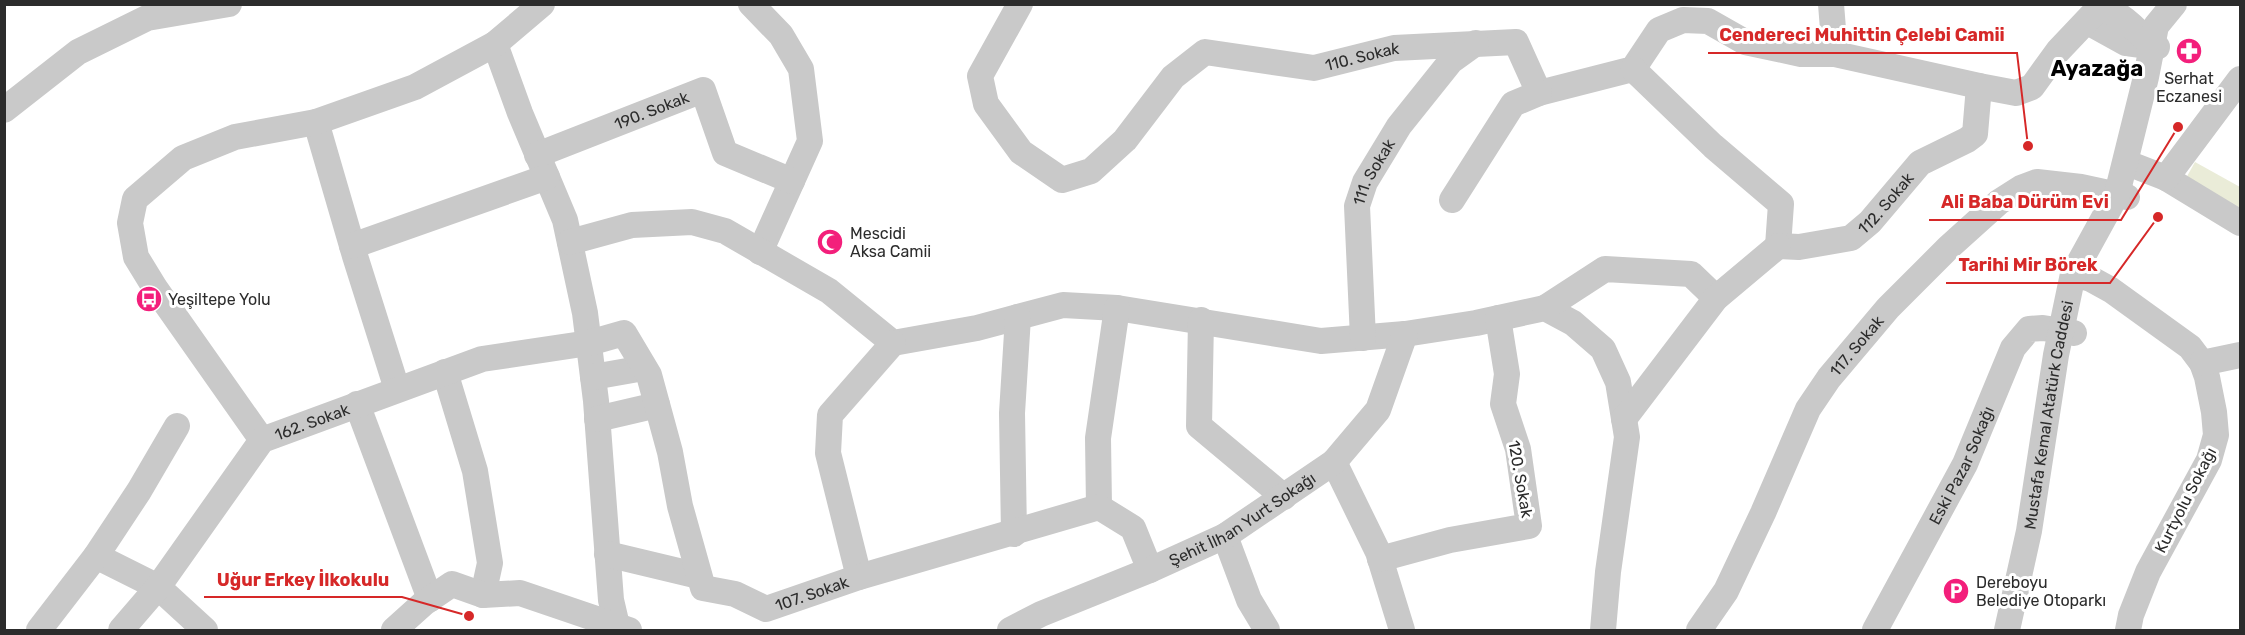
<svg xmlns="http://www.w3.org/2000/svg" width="2245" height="635" viewBox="0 0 2245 635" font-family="Rubik,sans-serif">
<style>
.green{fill:#eaecd8}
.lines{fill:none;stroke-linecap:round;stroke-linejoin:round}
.minor{stroke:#c9c9c9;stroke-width:26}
.labels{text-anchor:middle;stroke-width:6;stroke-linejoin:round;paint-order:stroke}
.street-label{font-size:16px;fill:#2c2c2c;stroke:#fff}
.poi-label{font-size:16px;fill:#2c2c2c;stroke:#fff;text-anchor:start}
.district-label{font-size:22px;font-weight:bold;fill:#000;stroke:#fff}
.leader{fill:none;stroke:#d62828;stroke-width:2}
.callout-dot{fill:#d62828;stroke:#fff;stroke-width:2}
.callout-label{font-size:18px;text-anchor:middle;font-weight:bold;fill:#d62828;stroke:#fff;stroke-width:6;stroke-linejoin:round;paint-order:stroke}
</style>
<rect width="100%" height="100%" fill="#fff"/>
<path class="green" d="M2195 162 2240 187V210L2185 180Z"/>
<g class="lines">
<g class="minor">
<path d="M751 4 781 35 801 69 810 141 760 252"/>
<path id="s1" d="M1020 4 980 76 986 104 1021 152 1062 180 1091 171 1125 140 1173 77 1205 52 1314 68 1394 48 1516 42 1539 93 1633 69 1659 30 1683 20 1708 21 1745 42 1801 54H1835"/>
<path d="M1831 4 1835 54 1979 86"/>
<path d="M2088 22 2126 43 2157 47"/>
<path d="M495 44 520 113 565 220 585 313 596 401 611 600 618 630"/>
<path d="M1633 69 1713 146 1781 204 1778 246"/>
<path d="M4 110 78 52 147 18 229 4"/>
<path d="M316 122 355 256 397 389"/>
<path id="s2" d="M537 155 703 90 725 153 792 181"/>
<path d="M2135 166 2166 178 2240 223"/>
<path d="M2166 178 2240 79"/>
<path d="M1452 200 1513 104 1539 93"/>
<path d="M570 242 632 225 692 222 725 231 829 291 893 343 977 328 1063 305 1117 308 1321 341 1405 334 1476 323 1545 308 1573 323 1603 349 1618 382 1627 437 1608 572 1603 630"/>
<path d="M352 246 547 177"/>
<path id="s3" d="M1778 246 1799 247 1851 238 1870 222 1920 163 1967 140 1975 134 1979 86 2016 93 2032 87 2058 51 2094 13C2114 2 2138 32 2151 45"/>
<path d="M2073 274 2091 279 2111 290 2190 347 2202 363 2207 377 2214 412 2216 435 2209 460 2148 572 2131 615 2128 630"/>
<path d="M1545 308 1605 269 1691 274 1716 298"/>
<path d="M1201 320 1199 426 1284 497"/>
<path id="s4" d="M1363 338 1357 206 1365 182 1399 126 1451 61 1476 43"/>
<path d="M2202 363 2240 355"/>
<path d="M445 372 475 471 490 563 483 595"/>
<path d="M593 377 644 368"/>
<path d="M357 404 430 599"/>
<path d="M597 419 657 405"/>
<path d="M1624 419 1716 298 1778 246"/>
<path d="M262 440 155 288 136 257 130 223 135 199 183 158 235 137 316 122 415 87 495 44 542 4"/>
<path d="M1334 462 1378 552 1402 630"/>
<path d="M1099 507 1098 438 1117 308"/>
<path d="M1014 534 1012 413 1018 317"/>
<path d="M1225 536 1249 600 1267 630"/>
<path d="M607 554 699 576"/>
<path d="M96 556 158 587 205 630"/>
<path d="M1380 559 1450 540 1529 526 1518 449 1503 404 1507 374 1498 318"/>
<path d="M859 577 828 453 830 415 893 343"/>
<path d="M39 630 96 556 139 491 177 426"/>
<path id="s5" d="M121 630 158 587 262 440 482 359 589 343 624 333 649 375 670 452 680 506 703 588 735 594 766 609 859 577 1099 507 1133 528 1150 570"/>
<path d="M394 630 424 603 452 584 483 595 520 593 629 630"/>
<path id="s6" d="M1010 630 1041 614 1150 570 1225 536 1334 462 1378 410 1405 334"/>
<path id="s7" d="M1699 630 1726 591 1763 513 1808 409 1829 378 1888 308 1948 248 1999 202 2021 188 2037 182 2081 187 2127 197"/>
<path id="s8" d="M1875 630 1965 464 2013 348 2029 329 2043 328 2074 333"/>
<path id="s9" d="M2007 630 2029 531 2056 355 2073 274 2117 194 2146 77 2156 26 2174 4"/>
</g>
</g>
<defs>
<symbol id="pharmacy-disc" viewBox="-11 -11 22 22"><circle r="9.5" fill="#f31f7b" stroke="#fff"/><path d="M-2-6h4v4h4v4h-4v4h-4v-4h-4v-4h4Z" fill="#fff"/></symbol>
<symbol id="mosque-disc" viewBox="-11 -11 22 22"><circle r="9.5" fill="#f31f7b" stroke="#fff"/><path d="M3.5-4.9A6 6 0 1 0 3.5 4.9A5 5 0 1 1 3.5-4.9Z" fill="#fff"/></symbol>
<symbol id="bus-disc" viewBox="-11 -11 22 22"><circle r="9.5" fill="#f31f7b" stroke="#fff"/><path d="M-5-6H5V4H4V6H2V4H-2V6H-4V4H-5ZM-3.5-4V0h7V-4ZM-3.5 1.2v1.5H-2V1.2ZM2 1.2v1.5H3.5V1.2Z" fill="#fff"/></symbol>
<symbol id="parking-disc" viewBox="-11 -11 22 22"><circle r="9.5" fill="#f31f7b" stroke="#fff"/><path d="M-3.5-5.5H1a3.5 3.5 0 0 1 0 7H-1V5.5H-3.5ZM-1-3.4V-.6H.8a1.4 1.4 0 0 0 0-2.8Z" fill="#fff"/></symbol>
</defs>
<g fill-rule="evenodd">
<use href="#pharmacy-disc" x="2174" y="36" width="30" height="30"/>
<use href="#mosque-disc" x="815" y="227" width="30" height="30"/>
<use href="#bus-disc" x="134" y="284" width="30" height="30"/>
<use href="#parking-disc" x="1941" y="576" width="30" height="30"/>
</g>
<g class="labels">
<g class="street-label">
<text dy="6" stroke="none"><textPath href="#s1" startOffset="576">110. Sokak</textPath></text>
<text dy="6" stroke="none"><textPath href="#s2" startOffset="123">190. Sokak</textPath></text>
<text dy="6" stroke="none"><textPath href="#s4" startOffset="170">111. Sokak</textPath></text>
<text dy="6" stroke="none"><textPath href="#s3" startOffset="123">112. Sokak</textPath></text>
<text dy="6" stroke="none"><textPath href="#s7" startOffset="327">117. Sokak</textPath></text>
<text dy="6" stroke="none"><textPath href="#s9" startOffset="219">Mustafa Kemal Atatürk Caddesi</textPath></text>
<text dy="6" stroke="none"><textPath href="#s5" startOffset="290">162. Sokak</textPath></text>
<text dy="6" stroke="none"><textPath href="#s8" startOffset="186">Eski Pazar Sokağı</textPath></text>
<text transform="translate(1521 479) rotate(80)" y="6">120. Sokak</text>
<text transform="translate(2185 500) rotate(-63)" y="6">Kurtyolu Sokağı</text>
<text dy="6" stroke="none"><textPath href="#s6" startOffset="258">Şehit İlhan Yurt Sokağı</textPath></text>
<text dy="6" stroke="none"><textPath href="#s5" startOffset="1000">107. Sokak</textPath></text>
</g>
<g class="poi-label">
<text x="2189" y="84" text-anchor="middle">Serhat<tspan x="2189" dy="18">Eczanesi</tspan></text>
<text x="850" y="239">Mescidi<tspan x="850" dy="18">Aksa Camii</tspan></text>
<text x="168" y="305">Yeşiltepe Yolu</text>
<text x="1976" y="588">Dereboyu<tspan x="1976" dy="18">Belediye Otoparkı</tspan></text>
</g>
<g class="district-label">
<text x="2097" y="76">Ayazağa</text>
</g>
</g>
<path class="leader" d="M2028 146L2017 53H1708M2178 127L2121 220H1929M2158 217L2110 283H1946M469 616L402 597H204"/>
<g class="callout-dot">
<circle cx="2028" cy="146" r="6"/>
<circle cx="2178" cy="127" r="6"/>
<circle cx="2158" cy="217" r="6"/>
<circle cx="469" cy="616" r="6"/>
</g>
<g class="callout-label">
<text x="1862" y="41">Cendereci Muhittin Çelebi Camii</text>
<text x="2025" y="208">Ali Baba Dürüm Evi</text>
<text x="2028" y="271">Tarihi Mir Börek</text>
<text x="303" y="586">Uğur Erkey İlkokulu</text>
</g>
<rect width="2245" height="635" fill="none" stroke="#2c2c2c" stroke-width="12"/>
</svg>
